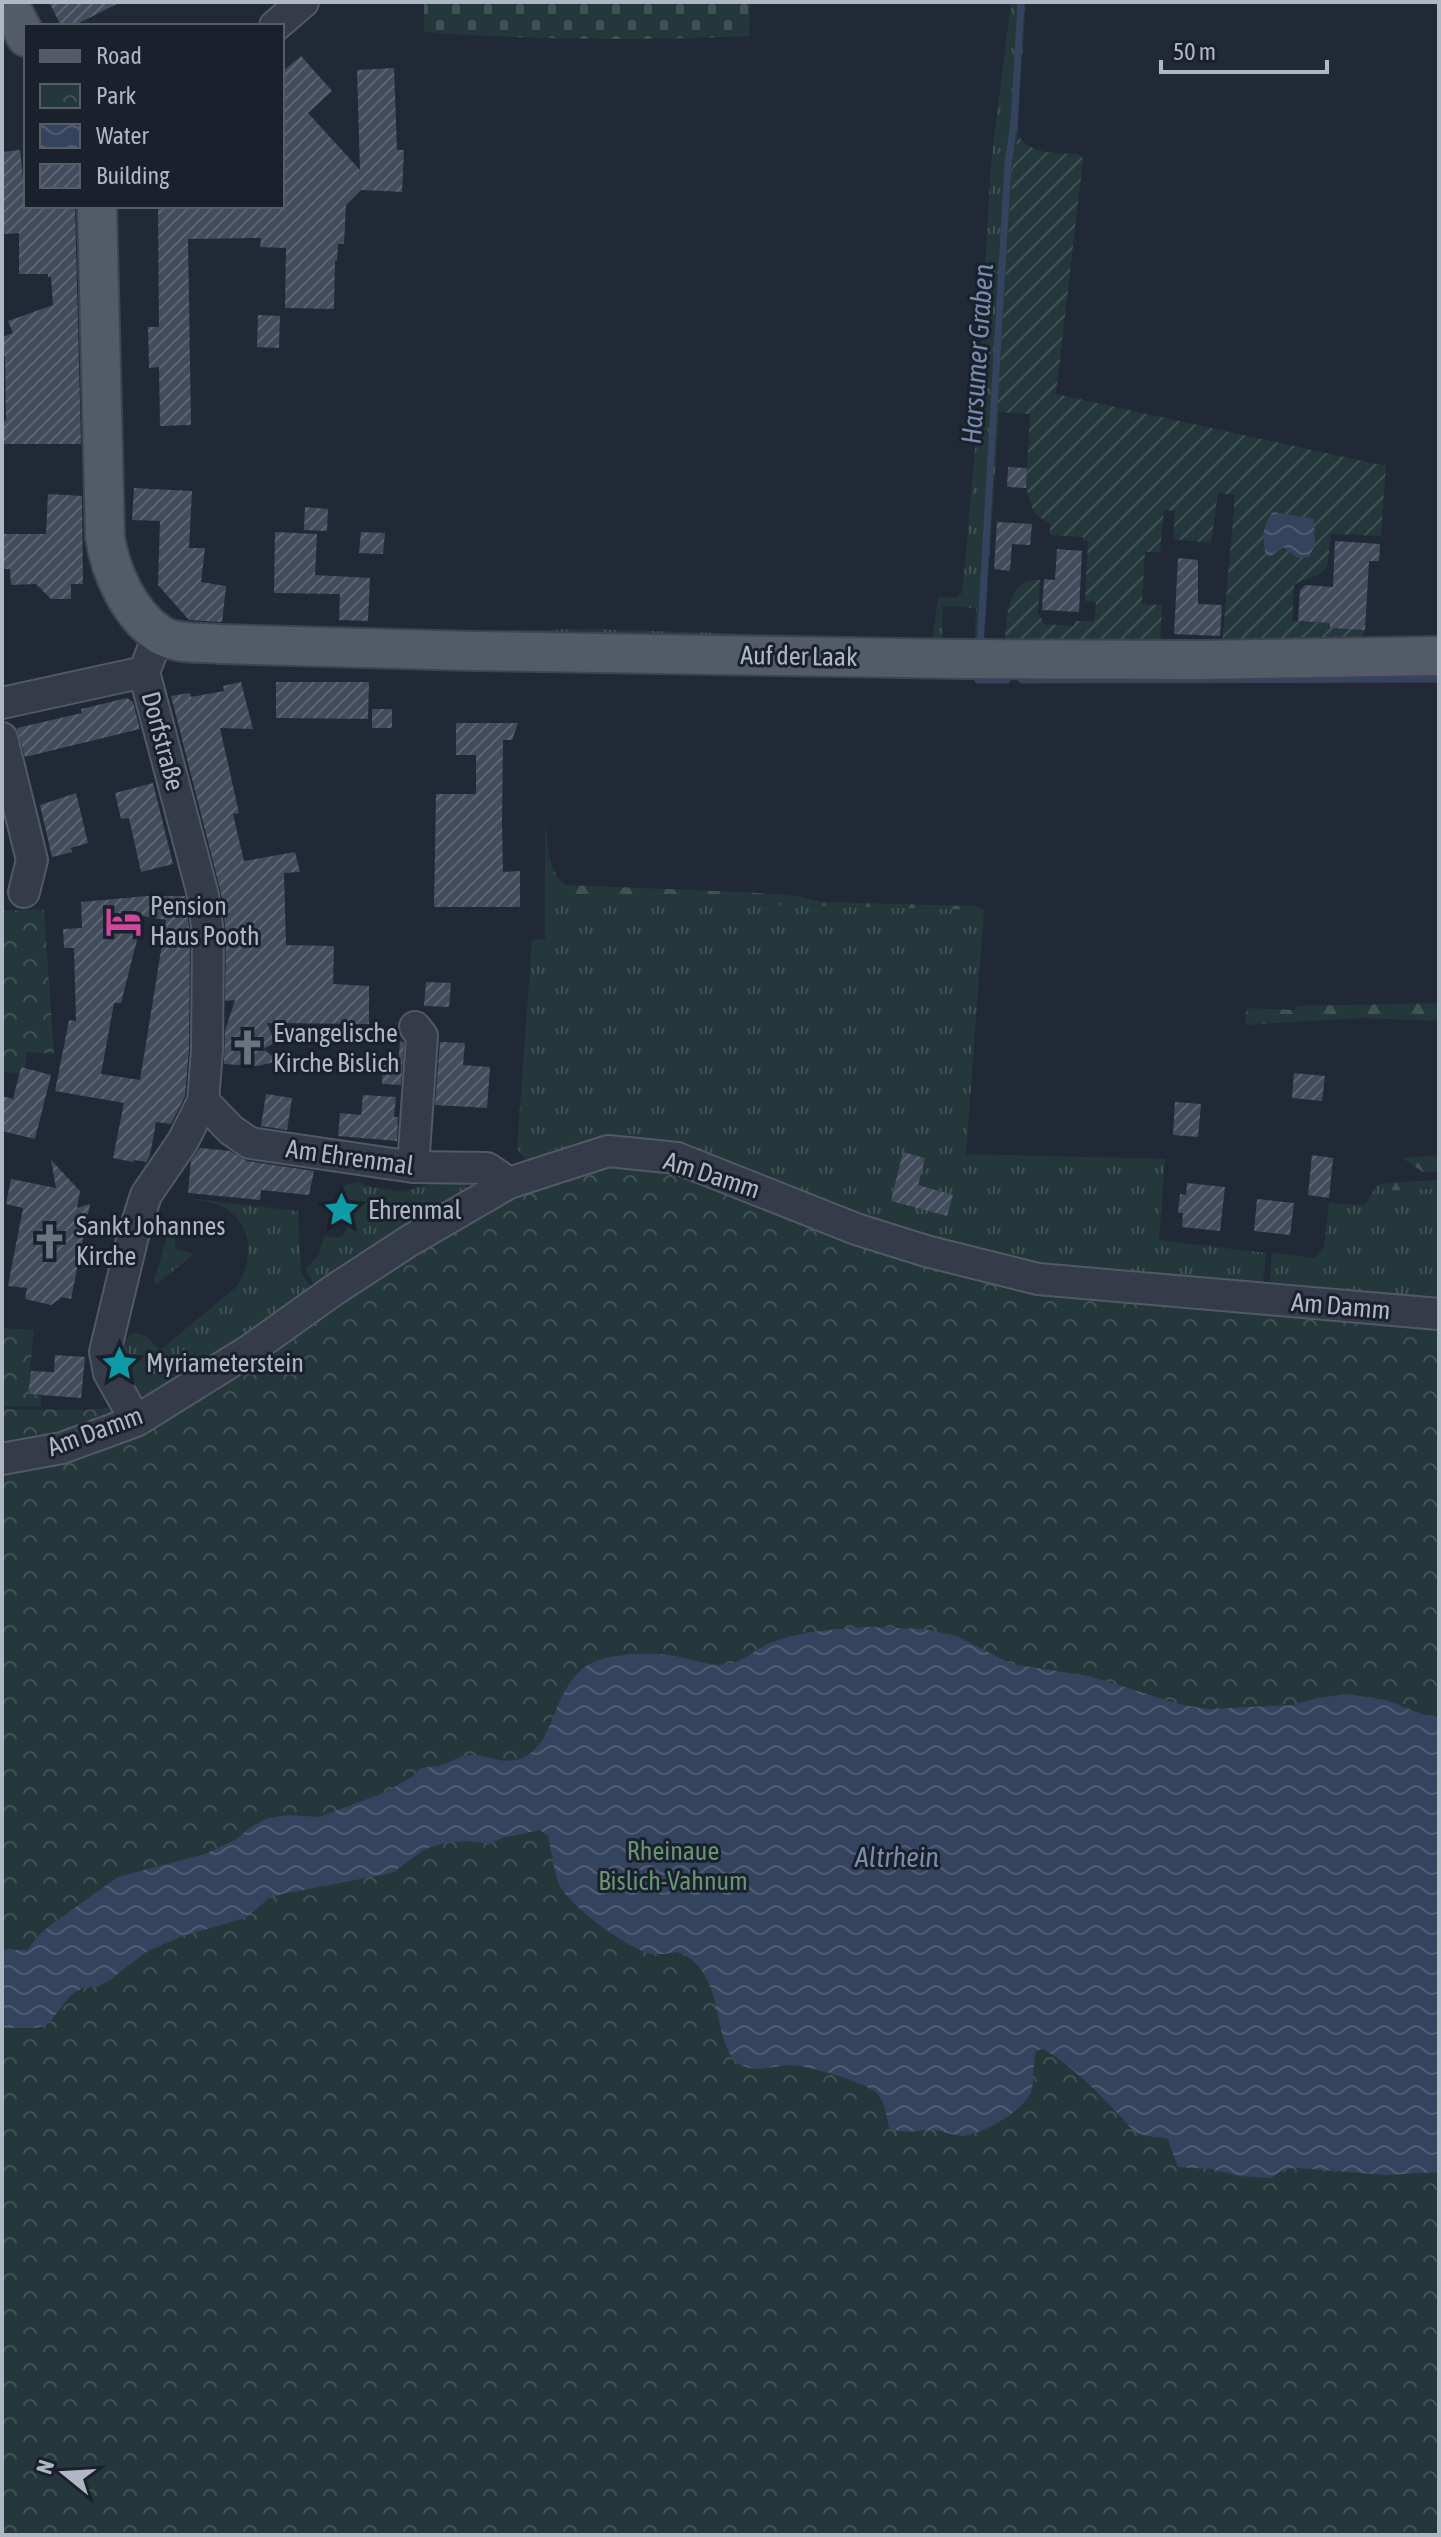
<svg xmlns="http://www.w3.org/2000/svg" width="1441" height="2537" viewBox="0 0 1441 2537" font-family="'Asap Condensed',sans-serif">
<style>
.grass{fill:url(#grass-tufts);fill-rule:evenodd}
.forest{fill:url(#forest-firs)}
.cemetery{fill:url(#cemetery-stones)}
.park{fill:url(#park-crowns)}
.garden{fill:url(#garden-furrows)}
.water{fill:url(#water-waves)}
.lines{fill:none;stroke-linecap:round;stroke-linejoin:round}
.stream{stroke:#35445e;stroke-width:7}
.building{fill:url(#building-hatch);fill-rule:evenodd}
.minor-casing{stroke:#525966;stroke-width:34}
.major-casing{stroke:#3e4551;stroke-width:42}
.minor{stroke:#353b48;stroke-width:30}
.major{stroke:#535a68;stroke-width:38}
.labels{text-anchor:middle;stroke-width:6;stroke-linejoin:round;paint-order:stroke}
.street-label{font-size:26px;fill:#afb6c4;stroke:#1a212d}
.poi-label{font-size:26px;fill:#afb6c4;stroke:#1a212d;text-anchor:start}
.park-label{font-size:26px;fill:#679474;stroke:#1a212d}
.water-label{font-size:28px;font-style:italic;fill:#788bac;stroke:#1a212d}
</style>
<defs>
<pattern id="grass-tufts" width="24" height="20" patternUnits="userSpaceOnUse" patternTransform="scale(2)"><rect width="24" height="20" fill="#24373a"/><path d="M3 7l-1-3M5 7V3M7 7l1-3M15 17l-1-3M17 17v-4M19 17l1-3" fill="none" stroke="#415255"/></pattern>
<pattern id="forest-firs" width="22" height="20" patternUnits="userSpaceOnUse" patternTransform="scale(2)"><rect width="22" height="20" fill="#24373a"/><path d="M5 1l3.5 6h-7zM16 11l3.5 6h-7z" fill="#415255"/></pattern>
<pattern id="cemetery-stones" width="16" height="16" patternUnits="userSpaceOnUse" patternTransform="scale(2)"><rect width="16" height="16" fill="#24373a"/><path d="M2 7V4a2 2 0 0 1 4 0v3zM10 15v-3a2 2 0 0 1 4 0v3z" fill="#415255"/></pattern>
<pattern id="park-crowns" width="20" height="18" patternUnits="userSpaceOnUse" patternTransform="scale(2)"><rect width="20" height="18" fill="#24373a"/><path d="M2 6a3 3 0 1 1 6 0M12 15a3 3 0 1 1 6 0" fill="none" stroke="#415255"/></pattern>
<pattern id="garden-furrows" width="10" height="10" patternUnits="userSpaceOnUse" patternTransform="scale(2)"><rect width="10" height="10" fill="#24373a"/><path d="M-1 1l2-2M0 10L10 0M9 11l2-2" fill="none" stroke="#415255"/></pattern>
<pattern id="water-waves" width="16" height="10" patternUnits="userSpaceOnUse" patternTransform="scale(2)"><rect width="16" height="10" fill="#35445e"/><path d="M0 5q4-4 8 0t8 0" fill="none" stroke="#505d73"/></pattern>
<pattern id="building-hatch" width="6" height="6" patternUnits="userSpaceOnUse" patternTransform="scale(2)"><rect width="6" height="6" fill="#424c5c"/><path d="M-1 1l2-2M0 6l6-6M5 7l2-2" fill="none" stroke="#5b6472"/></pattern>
</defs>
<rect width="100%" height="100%" fill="#212937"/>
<path class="grass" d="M1011 2H1026L984 641 387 633 586 629 932 639 938 600 940 597 956 598 961 594 963 585 975 449 991 162ZM943 606 976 608 975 640H942Z
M545 893 733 900 750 904 984 910 966 1154 1165 1159 1159 1240 1266 1253 1262 1292 1099 1276 530 1164 517 1149 532 940 545 939Z
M426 1177 464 1183 468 1191 318 1292 305 1269 319 1255 324 1236 337 1238 344 1235 347 1229 343 1217 349 1213 345 1206 336 1211 334 1207C336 1189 344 1183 361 1182L365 1186 403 1192 425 1185Z
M1385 1183 1384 1191 1439 1188V1307L1269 1293 1272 1253 1314 1258 1324 1247 1329 1203 1365 1205 1377 1185Z
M186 1198 298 1211 301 1272 316 1295 151 1401C128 1390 105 1352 133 1333 147 1334 150 1340 160 1350L234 1289C255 1264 254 1224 223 1207 212 1201 198 1201 186 1198Z
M168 1233H175V1249L194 1254 156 1285 154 1281Z"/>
<path class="forest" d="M545 820C548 842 546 871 566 885L742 892 797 896 822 902 974 906 984 910 750 904 733 900 545 893Z
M1439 1003V1021L1362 1018 1245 1025 1247 1008 1295 1010 1296 1006Z
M1439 1155V1172H1423L1402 1158Z
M1439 1180V1188L1383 1191 1385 1183Z"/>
<path class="cemetery" d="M424 2H750L749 36C641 41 532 40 424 32Z"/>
<path class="park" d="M44 909 54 1054 27 1052 25 1068H21L19 1073 2 1072V911Z
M617 1145 958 1257 1439 1311V2535H2V1409L86 1410 157 1402 401 1234Z
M2 1328 34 1330 28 1394 41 1396V1406L2 1407Z"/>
<path class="garden" d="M1018 135C1030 155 1057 153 1079 154L1083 159 1056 394 1386 466 1381 536 1331 534 1327 568C1318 578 1305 577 1294 585L1292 621 1330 623V628L1365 630 1359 644 1222 645 1235 495 1218 493 1211 543 1173 539 1175 511 1164 510 1160 552H1145L1142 604 1162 605 1160 646 1005 642C1007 619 1006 577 1040 580L1038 613 1044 624 1074 626V621H1094L1096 602 1085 601 1088 541H1083V537L1050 535V524L1034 513 1026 488 1030 414 997 412 1013 163Z"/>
<path class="water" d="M1273 512 1314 519 1315 545 1309 557 1298 558 1283 547 1270 557 1266 555C1262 539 1262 525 1273 512Z
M868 1627 924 1629 957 1636 1011 1664 1089 1676 1182 1705 1208 1709 1293 1705 1317 1698 1346 1694 1386 1700 1424 1715 1439 1717V2172L1387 2175 1297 2168 1284 2169 1271 2178 1239 2176 1211 2169 1178 2167 1168 2139C1158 2136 1147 2138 1138 2133 1130 2129 1126 2122 1120 2116 1098 2092 1071 2065 1043 2049L1036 2051C1033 2064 1034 2076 1032 2089 1027 2109 988 2131 968 2135 955 2137 944 2131 932 2130 917 2130 902 2135 889 2128 887 2118 885 2101 877 2093 865 2082 807 2065 789 2065 774 2066 755 2073 741 2065 708 2046 730 1971 677 1952 669 1953 660 1955 652 1954 629 1950 569 1906 559 1884 553 1870 552 1851 548 1836L540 1830 502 1838 490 1844 468 1841 444 1843 425 1849 392 1873 282 1894 268 1899 245 1918 180 1937 146 1952 111 1979 97 1987H84L70 1996 48 2024 37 2028H2V1950H27L40 1934 56 1921 118 1877 205 1854 235 1840 252 1826 269 1818 288 1815 319 1817 386 1792 413 1776 421 1768C427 1767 433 1767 439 1766 451 1763 459 1754 473 1755 494 1756 504 1767 526 1756 558 1740 552 1679 596 1661 612 1654 652 1652 669 1655 686 1657 704 1665 722 1665 740 1664 751 1652 766 1645 797 1631 834 1629 868 1627Z"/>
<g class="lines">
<path class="stream" d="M980 646 1008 164 1014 123 1021 2
M979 670 978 680H1007
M1022 680 1439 679"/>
</g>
<path class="building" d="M49 2H121L73 26H61Z
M301 56 332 91 308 113 360 170 357 70 394 68 397 150H404L402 192 361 190 346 205 344 244H338L337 261H335L334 309 285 308 286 248 260 247 261 238 188 239 191 425 160 426 159 367 149 368 148 327H159L158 206H282V72Z
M20 150 26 206H75L81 444H2V421H6L5 356 2 357V337L13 333 8 321 53 305 51 277H48V274H19V233L4 234 2 152Z
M258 315 280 316 279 348 257 347Z
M1008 467 1027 468 1026 488 1007 487Z
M134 488 192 491 189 548H205L201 582 226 586 222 622 189 620 158 585 160 521 132 520Z
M48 494 82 496 83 584H71V599H51L36 584 11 585 10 569H2V534H46Z
M305 507 328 509 327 531 304 530Z
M997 522 1032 524 1030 545 1012 544 1010 571 994 569Z
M275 532 317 534 315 575 370 578 368 621 339 620 340 594 274 593Z
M361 532 385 533 383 554 359 553Z
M1335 541 1380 544 1379 561H1369L1365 630 1330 628V623L1298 621 1300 590 1306 585 1333 587Z
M1057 549 1082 551 1079 612 1042 610 1044 579 1055 580Z
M1178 558 1198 560V604L1222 605 1220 636 1174 634Z
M241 682 253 729 220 728 239 813 233 814 244 861 295 852 300 872 284 873 286 945 334 946 333 984 369 986V1024L267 1023 275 1043 263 1049 279 1061 257 1066 224 1064 225 1031 235 1000 225 1001 226 934 221 893 171 696 190 693 191 697 224 691 223 686Z
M276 682H369L368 719 276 718Z
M127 698 133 702 140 729 25 757 17 728 82 713 81 709Z
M372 709H392V728H372Z
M456 723H518L512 740H503L502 822 503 872 520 871V907H434L436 794H476V755H456Z
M153 783 173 864 141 872 129 818 121 819 115 793Z
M76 793 88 843 71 848 72 852 52 857 40 805Z
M147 896H185L190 935 189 1049 185 1096 171 1124 156 1122 150 1155 146 1162 134 1160 133 1162 113 1158 124 1103 55 1091 69 1020 76 1021 74 948H64L63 929 82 928 81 902ZM143 916 166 920 140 1080 101 1074 114 1003H121Z
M426 982 451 983 449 1007 424 1006Z
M400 1041 404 1042 401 1085 382 1084 383 1065 398 1066Z
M440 1042 465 1043 463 1065 490 1067 487 1108 435 1105Z
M21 1067 51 1075 35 1139 2 1131V1096L13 1099Z
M1294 1073 1325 1076 1322 1101 1292 1098Z
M266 1094 292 1098 287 1130 261 1126Z
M363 1095 396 1097 394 1117H398L397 1141 338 1136 340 1113 361 1115Z
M1175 1102 1201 1104 1198 1137 1173 1135Z
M200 1148 230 1151 247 1161 314 1171 309 1195 261 1190 260 1200 188 1193 191 1160Z
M903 1152 925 1158 918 1185 953 1195 947 1216 891 1201Z
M1312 1155 1333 1158 1329 1198 1308 1195Z
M51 1160 80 1191 77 1208 90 1204 71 1299 62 1297 51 1305 25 1299 27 1288 8 1286 23 1208 6 1204 11 1179 56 1188Z
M1187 1183 1225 1187 1220 1231 1182 1227 1183 1213H1178L1180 1194 1186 1195Z
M1257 1199 1294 1203 1290 1235 1254 1231Z
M55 1355 85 1357 81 1398 28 1394 31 1371 54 1372Z"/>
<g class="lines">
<defs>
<path id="minor" d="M275 26 303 2
M2 703 144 672
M2 738 32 860 24 892
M203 1101 231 1130 250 1143 413 1167 487 1168 509 1183
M413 1167 422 1036 415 1027
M136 1421 109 1373 105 1352 133 1236 146 1195 183 1141 203 1101 207 1051 208 934 203 895 144 672 159 634
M2 1459 62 1448 136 1421 250 1350 334 1290 409 1241 509 1183 608 1151 677 1158 856 1229 926 1251 1038 1279 1439 1314"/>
<path id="major" d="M8 2 26 37
M97 206 105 537C110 571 129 614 159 634 175 645 201 642 220 644L474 651 963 659 1198 660 1439 656"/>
</defs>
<use href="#minor" class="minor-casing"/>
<use href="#major" class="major-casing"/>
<use href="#minor" class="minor"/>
<use href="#major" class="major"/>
</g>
<defs>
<symbol id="hotel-bare" viewBox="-9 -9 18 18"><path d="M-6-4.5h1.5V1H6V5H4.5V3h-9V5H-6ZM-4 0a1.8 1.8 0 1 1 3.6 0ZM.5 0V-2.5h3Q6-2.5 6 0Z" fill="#d1479c" stroke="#1a212d" stroke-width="2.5" paint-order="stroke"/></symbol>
<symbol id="church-bare" viewBox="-9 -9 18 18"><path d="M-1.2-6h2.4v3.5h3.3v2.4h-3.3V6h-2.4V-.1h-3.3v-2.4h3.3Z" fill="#6b7280" stroke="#1a212d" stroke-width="2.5" paint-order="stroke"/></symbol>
<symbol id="sight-bare" viewBox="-9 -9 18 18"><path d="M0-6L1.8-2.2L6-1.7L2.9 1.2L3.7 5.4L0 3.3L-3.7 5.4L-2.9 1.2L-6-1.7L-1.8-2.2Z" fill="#0f9aa8" stroke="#1a212d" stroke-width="2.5" paint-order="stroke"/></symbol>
</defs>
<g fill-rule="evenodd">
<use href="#hotel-bare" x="98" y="896" width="51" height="51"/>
<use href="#church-bare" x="222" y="1022" width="51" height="51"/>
<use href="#sight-bare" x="316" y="1184" width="51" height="51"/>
<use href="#church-bare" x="24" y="1216" width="51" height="51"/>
<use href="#sight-bare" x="94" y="1338" width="51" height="51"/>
</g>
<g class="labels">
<g class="street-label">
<text transform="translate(799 656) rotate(1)" y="9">Auf der Laak</text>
<text transform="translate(163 741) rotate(75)" y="9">Dorfstraße</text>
<text transform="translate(350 1157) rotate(8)" y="9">Am Ehrenmal</text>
<text transform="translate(712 1175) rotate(18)" y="9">Am Damm</text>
<text transform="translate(1341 1306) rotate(5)" y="9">Am Damm</text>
<text transform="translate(95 1431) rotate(-20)" y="9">Am Damm</text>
</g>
<g class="poi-label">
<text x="150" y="915">Pension<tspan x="150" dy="30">Haus Pooth</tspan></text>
<text x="273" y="1042">Evangelische<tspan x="273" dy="30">Kirche Bislich</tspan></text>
<text x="368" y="1219">Ehrenmal</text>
<text x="76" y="1235">Sankt Johannes<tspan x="76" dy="30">Kirche</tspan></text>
<text x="146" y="1372">Myriameterstein</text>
</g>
<g class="park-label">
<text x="673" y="1860">Rheinaue<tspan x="673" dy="30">Bislich-Vahnum</tspan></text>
</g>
<g class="water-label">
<text transform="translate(977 354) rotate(-86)" y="10">Harsumer Graben</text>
<text x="897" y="1867">Altrhein</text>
</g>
</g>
<rect width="1441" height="2537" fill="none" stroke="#afb6c4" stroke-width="8"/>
<rect x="24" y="24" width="260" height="184" fill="#1a212d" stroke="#565d69" stroke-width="2"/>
<rect x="40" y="50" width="40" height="12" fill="#535a68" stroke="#565d69" stroke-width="2"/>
<text x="96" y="64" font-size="24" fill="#afb6c4">Road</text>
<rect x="40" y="84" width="40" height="24" fill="url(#park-crowns)" stroke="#565d69" stroke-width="2"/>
<text x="96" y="104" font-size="24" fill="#afb6c4">Park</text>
<rect x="40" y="124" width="40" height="24" fill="url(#water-waves)" stroke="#565d69" stroke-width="2"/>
<text x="96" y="144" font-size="24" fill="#afb6c4">Water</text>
<rect x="40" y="164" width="40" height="24" fill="url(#building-hatch)" stroke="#565d69" stroke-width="2"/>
<text x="96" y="184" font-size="24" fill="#afb6c4">Building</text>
<g transform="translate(64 2473) rotate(288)" stroke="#1a212d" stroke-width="6" paint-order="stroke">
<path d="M0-6L14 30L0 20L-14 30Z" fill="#afb6c4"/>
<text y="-12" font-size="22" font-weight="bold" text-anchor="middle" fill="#afb6c4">N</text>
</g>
<path d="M1161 60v12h166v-12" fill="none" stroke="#afb6c4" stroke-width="4"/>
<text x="1173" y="60" font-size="24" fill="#afb6c4" stroke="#1a212d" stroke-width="6" paint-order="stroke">50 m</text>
</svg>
